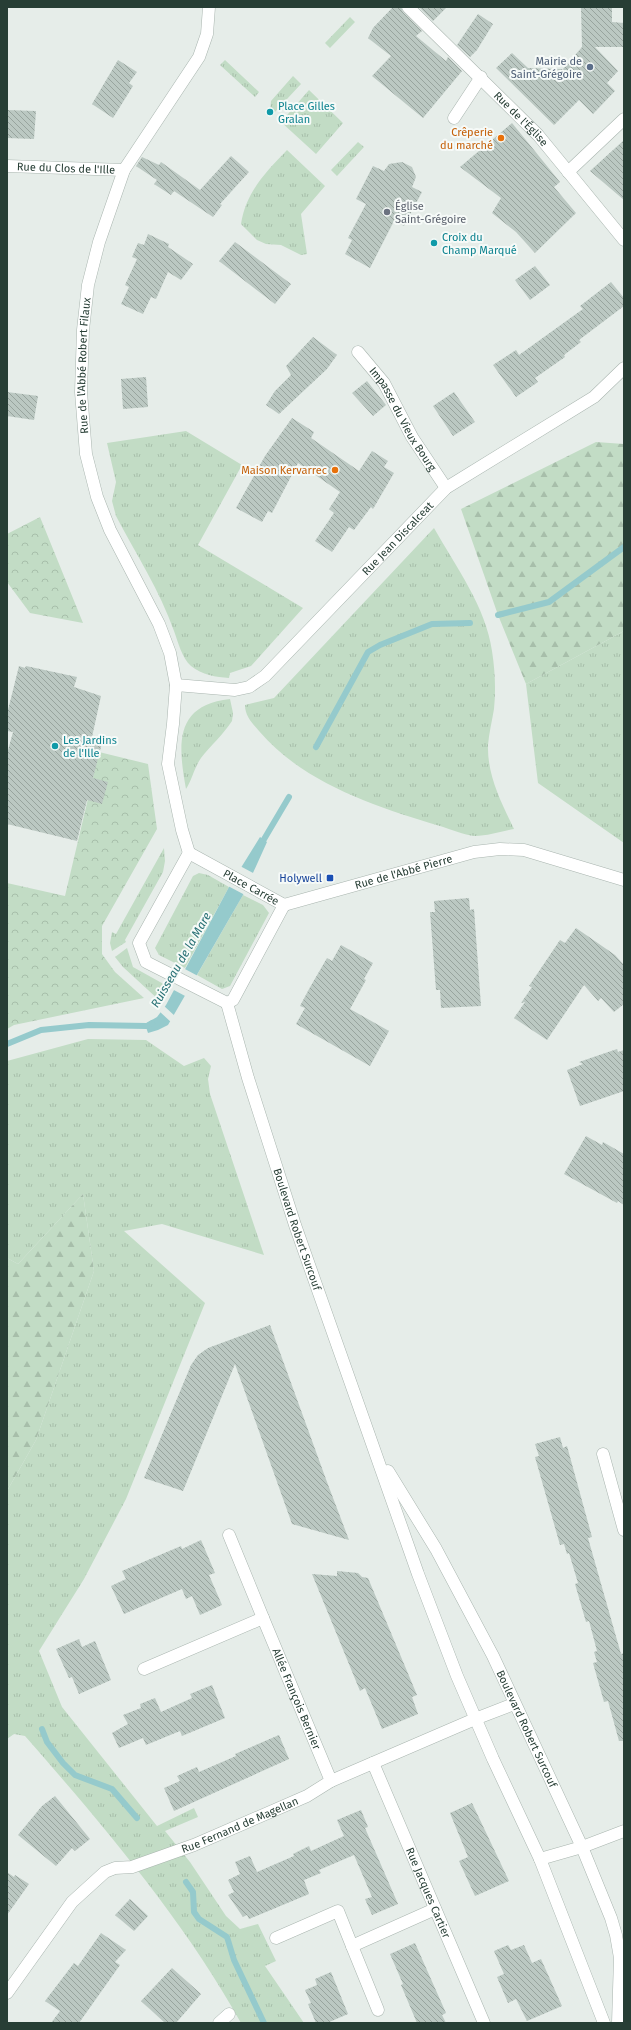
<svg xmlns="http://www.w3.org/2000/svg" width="631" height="2030" viewBox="0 0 631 2030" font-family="'Fira Sans',sans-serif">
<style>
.grass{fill:url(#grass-tufts)}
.forest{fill:url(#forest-firs)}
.park{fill:url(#park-crowns)}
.water{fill:#95cacc}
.pier{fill:#e6ede9}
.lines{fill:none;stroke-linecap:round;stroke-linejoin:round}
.stream{stroke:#95cacc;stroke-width:6}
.building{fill:url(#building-back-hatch)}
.minor-casing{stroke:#a9b5af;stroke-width:13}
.minor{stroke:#fff;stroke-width:12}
.service-dot{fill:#5c6f8a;stroke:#f6faf8;stroke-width:1.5}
.culture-dot{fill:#0f9aa8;stroke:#f6faf8;stroke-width:1.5}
.food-dot{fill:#e8710a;stroke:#f6faf8;stroke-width:1.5}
.worship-dot{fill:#6b7280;stroke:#f6faf8;stroke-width:1.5}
.transit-dot{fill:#1a4fb4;stroke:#f6faf8;stroke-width:1.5}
.labels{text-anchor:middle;stroke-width:4;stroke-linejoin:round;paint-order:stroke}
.service-label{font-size:11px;fill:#4e5e75;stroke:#f6faf8;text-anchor:end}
.culture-label{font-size:11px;fill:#0d838f;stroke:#f6faf8;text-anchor:start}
.street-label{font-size:11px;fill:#273e35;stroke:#f6faf8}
.food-label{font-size:11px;fill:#c56008;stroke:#f6faf8;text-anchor:end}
.worship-label{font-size:11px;fill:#5b616d;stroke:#f6faf8;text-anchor:start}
.transit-label{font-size:11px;fill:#164399;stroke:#f6faf8;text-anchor:end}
.water-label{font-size:12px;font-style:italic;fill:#277074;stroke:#f6faf8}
</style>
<defs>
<pattern id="grass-tufts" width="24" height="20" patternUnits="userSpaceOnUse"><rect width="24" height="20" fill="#c2dcc5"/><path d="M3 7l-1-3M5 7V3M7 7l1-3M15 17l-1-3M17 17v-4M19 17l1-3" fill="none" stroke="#a7beaa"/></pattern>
<pattern id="forest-firs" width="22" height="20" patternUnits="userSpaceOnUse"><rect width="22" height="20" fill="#c2dcc5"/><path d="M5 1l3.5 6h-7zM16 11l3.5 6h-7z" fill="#a7beaa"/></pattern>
<pattern id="park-crowns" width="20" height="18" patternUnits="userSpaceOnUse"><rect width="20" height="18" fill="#c2dcc5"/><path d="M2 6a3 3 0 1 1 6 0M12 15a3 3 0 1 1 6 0" fill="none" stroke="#a7beaa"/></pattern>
<pattern id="building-back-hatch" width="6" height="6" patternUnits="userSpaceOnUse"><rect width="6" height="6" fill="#bbc8c2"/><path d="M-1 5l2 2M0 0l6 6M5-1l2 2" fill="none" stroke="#98a49e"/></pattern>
</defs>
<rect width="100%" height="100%" fill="#e6ede9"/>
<path class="grass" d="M350 17 355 22 330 48 325 43Z
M225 60 259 92 255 97 220 65Z
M293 76 301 84 273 114 270 112 271 101Z
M309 90 343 123 316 154 281 122Z
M358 142 364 147 337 176 331 170Z
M287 150 325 186 301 214 307 254 301 255 281 245 266 244 257 240 241 224C246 192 265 173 287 150Z
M186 431 242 465 198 545 303 608 251 666 230 673 229 678C216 677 202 675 191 666 182 658 178 642 174 631 160 591 136 554 116 516L112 501 116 482 107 443Z
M434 528C456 567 486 607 492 651 495 670 496 690 494 709 492 721 489 733 488 745 487 775 501 802 514 829 502 831 487 836 475 836 464 835 450 829 440 826 376 807 303 783 259 731 252 723 245 716 245 705L274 698Z
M624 631V843L538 783 526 684Z
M230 699 233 713 232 721C223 735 211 745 201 758 194 768 192 780 186 789 178 745 174 705 230 699Z
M164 848 165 861 163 872 125 940 126 942 112 951 110 943 112 932 116 934Z
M199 873 208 875 229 887 185 968 159 955 155 948 193 876Z
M243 895 263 905 269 913 230 986 222 989 197 975Z
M127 948 133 967 169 987 160 1001 123 967 115 957Z
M88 1039 146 1040 184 1066 204 1058 211 1066 208 1079 210 1094 264 1255 162 1224 124 1231 205 1303 126 1499 84 1579 39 1651 62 1707 157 1826 194 1808 198 1817 165 1831 190 1862 226 1916 240 1929 258 1924 276 1961 265 1966 304 2023H241C184 1920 102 1824 25 1736L14 1734 7 1739V1491L36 1440 94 1271 83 1194 18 1264 7 1258V1061Z"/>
<path class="forest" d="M596 442 624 444V631L526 684 498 615 461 509Z
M83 1194 94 1271 36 1440 7 1491V1258L18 1264Z"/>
<path class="park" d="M40 517 83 623 30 613 7 582V534Z
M99 752 148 764 157 829 102 926V954L115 972 144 998 14 1025 7 1029V883L65 896Z"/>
<path class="water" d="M260 837 267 842 243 895 168 1025 158 1030 148 1033 145 1024 157 1017 166 1005 229 887Z"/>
<path class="pier" d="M240 866 255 874 245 895 228 886Z
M183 968 198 976 187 997 172 989Z
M163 1005 176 1017 172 1023 159 1011Z"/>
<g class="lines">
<path class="stream" d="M498 615 549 602 624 547
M316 747 368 652 380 645 432 624 470 623
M260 846 289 797
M7 1044 41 1030 89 1025 147 1026 152 1023
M42 1729 47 1742 63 1763 75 1775 112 1789 137 1818
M186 1882 193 1892 194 1912 199 1919 227 1937 234 1960 264 2023"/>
</g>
<path class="building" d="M393 7H401L403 12 422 31 416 36 446 61 448 57 462 71 423 118 372 76 391 56 368 38 373 28Z
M419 7H447L433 21Z
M581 7H612V22L624 23V47H595L618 71 607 83 615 91 593 114 579 100 554 125 496 68 512 53 528 68 563 69 582 47Z
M478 14 493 24 477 50 470 57 457 45Z
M118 60 137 72 129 83 133 86 113 118 92 104Z
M7 110 36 111 34 139 7 138Z
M512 123 560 182 554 187 576 213 535 253 516 232 492 213 501 198 460 167Z
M624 140V200L590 171Z
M231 156 249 172 220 204 222 205 213 217 174 191 171 195 154 184 157 180 136 166 142 157 159 165 161 162 200 190Z
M402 162 412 167 416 177 412 187 422 192 404 226 394 221 370 268 345 254 352 240 348 238 366 204 356 199 373 166 384 171 389 164Z
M148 234 169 244 168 247 193 264 181 280 168 272 156 299 151 297 143 314 121 304 129 287 125 285 137 259 132 257 138 243 144 245Z
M235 242 291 284 275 304 219 261Z
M535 266 550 285 530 300 515 280Z
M611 282 624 298V306L579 340 581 342 564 355 565 357 535 378 538 382 516 397 493 365 516 350 519 355 583 309 580 306Z
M313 337 337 355 327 369 279 414 266 405 275 391 291 375 286 366Z
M146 377 148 407 123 409 121 379Z
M367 381 386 405 373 416 352 393Z
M7 392 38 396 34 420 7 416Z
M454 392 475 422 453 436 433 406Z
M292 418 314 432 311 438 359 471 372 451 388 461 384 467 394 473 373 509 371 507 354 530 349 527 332 552 315 541 334 513 329 509 340 492 298 463 272 513 268 511 262 522 236 508 265 456Z
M19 666 25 668 26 666 77 677 74 687 101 696 92 737 103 739 93 778 108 782 102 804 87 800 77 841 7 824V754L13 732 7 731V714Z
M469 898 470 910 474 909 481 1006 441 1008 440 990H436L430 912H435L434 901Z
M576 928 615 955 624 965V1004L614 1012 601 998 598 1001 584 985 547 1040 514 1018 525 1002 521 1003 532 987 529 986 560 940 565 943Z
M341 945 373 963 364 979 366 980 350 1009 389 1031 370 1066 296 1024 305 1008 300 1006 309 989 327 958 332 961Z
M617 1049 618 1052 624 1050V1091L580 1106 567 1070 583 1064 579 1062Z
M586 1136 602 1145 603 1142 624 1154V1205L618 1201 617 1203 564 1174Z
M270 1325 327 1482 349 1540 292 1524 235 1364 183 1491 144 1478 191 1365 198 1355 208 1348Z
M560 1437 563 1448 567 1446 592 1537 588 1538 621 1654 624 1653V1741H619L608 1701 604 1702 593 1663 597 1662 594 1652 597 1651 589 1621 586 1622 575 1584 578 1583 569 1553 567 1554 564 1544 560 1545 535 1457 539 1456 535 1444Z
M201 1540 215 1573 209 1575 222 1605 200 1615 192 1596 186 1599 182 1589 124 1614 111 1586 126 1579 122 1571 181 1546 182 1549Z
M337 1571 358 1573 362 1577 368 1578 417 1695 412 1697 418 1714 382 1729 365 1688 360 1691 312 1574 337 1576Z
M79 1639 82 1647 95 1641 111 1680 79 1694 72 1677 69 1678 56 1649Z
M212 1685 225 1718 182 1736 180 1731 146 1745 143 1738 119 1748 112 1733 128 1724 123 1715 141 1708 140 1704 155 1698 161 1712 192 1698 190 1694Z
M279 1735 289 1759 174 1811 164 1788 180 1781 177 1776 197 1767 199 1772 236 1756 235 1754Z
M55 1796 90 1839 75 1851 72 1848 56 1866 18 1835 42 1806Z
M472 1803 509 1881 475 1896 459 1861 468 1857 450 1813Z
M361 1810 368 1827 365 1828 398 1904 372 1915 365 1899 372 1897 354 1855 319 1870 321 1873 304 1880 309 1894 249 1919 247 1915 243 1917 228 1895 234 1892 228 1880 240 1874 235 1862 250 1856 257 1872 294 1856 293 1854 309 1846 311 1851 344 1836 337 1820Z
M7 1872 14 1877 15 1875 29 1884 7 1915Z
M130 1899 148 1916 134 1931 115 1915Z
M101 1933 126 1950 115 1962 120 1965 79 2023H51L60 2011 45 2001 74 1963 78 1966Z
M415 1943 446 2013 442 2015 446 2023H417L401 1985 403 1984 390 1954Z
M508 1945 511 1950 524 1945 532 1963 541 1959 562 2006 527 2021 516 1999 508 2003 497 1977 504 1974 494 1951Z
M172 1968 201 1994 176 2023H165L141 2001Z
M331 1972 348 2014 327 2023H316L308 2004 311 2003 305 1990 317 1985 315 1979Z"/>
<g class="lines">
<defs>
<g id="minor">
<path id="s1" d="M408 7 538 135 624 240"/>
<path d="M454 118 481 77"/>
<path id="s2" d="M7 166 124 170"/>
<path d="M568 172 624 119"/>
<path id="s3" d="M358 352 384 383 412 437 446 488"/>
<path id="s4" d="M176 685 235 690 249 687 265 676 446 488 594 397 624 368"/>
<path id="s5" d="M189 853 182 830 168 764 173 724 176 685 170 653 159 624 110 530 97 497 86 454 81 392 83 330 88 285 99 242 124 170 199 57 207 34 209 7"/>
<path d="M189 853 139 943 146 962 227 1003 233 1000 284 905"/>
<path id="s6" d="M189 853 284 905"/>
<path id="s7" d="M284 905 474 852 500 849 524 850 624 880"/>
<path id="s8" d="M227 1003 248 1078 295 1225 418 1574 457 1676 493 1759 540 1859 604 2023"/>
<path d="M603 1454 624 1530"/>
<path id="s9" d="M388 1471 436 1549 493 1656 582 1847 611 1918 616 1935 620 1958 618 2023"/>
<path d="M229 1535 263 1618"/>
<path id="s10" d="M144 1669 263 1618 331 1781"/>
<path id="s11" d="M373 1763 484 2023"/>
<path d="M540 1859 582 1847 624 1831"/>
<path d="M276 1938 338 1911 352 1946"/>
<path id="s12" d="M7 1993 72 1902 105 1872 115 1868 132 1867 194 1845 307 1796 331 1781 475 1719 514 1704"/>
<path d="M378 2010 352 1946 435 1909"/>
<path d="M219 2023 229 2014"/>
</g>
</defs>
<use href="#minor" class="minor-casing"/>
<use href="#minor" class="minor"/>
</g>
<circle class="service-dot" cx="590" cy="67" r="4"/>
<g class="culture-dot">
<circle cx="270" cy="112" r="4"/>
<circle cx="434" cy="243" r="4"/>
<circle cx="55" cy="746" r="4"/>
</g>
<g class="food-dot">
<circle cx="501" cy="138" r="4"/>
<circle cx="335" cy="470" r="4"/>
</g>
<circle class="worship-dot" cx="387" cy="212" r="4"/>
<rect class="transit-dot" x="326" y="874" width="8" height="8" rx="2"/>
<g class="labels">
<g class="service-label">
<text x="582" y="65">Mairie de<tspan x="582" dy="13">Saint-Grégoire</tspan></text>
</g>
<g class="culture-label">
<text x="278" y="110">Place Gilles<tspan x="278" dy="13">Gralan</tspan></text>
<text x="442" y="241">Croix du<tspan x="442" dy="13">Champ Marqué</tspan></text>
<text x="63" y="744">Les Jardins<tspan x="63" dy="13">de l'Ille</tspan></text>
</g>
<g class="street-label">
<text dy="4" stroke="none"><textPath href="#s1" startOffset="159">Rue de l'Église</textPath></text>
<text dy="4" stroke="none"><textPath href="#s2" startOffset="59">Rue du Clos de l'Ille</textPath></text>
<text dy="4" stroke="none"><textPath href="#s5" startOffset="509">Rue de l'Abbé Robert Filaux</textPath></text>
<text dy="4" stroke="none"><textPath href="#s3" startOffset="81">Impasse du Vieux Bourg</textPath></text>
<text dy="4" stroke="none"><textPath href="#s4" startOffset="284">Rue Jean Discalceat</textPath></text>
<text dy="4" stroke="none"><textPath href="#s7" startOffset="124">Rue de l'Abbé Pierre</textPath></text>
<text dy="4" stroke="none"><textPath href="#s6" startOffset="71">Place Carrée</textPath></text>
<text dy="4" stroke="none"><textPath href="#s8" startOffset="237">Boulevard Robert Surcouf</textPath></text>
<text dy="4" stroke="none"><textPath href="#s10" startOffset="217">Allée François Bernier</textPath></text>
<text dy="4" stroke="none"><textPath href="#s9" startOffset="293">Boulevard Robert Surcouf</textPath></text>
<text dy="4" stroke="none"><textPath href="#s12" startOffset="300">Rue Fernand de Magellan</textPath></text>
<text dy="4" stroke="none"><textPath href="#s11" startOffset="141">Rue Jacques Cartier</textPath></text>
</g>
<g class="food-label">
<text x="493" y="136">Crêperie<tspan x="493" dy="13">du marché</tspan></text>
<text x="327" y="474">Maison Kervarrec</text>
</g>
<g class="worship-label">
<text x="395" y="210">Église<tspan x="395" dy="13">Saint-Grégoire</tspan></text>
</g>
<g class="transit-label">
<text x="322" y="882">Holywell</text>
</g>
<g class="water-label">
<text transform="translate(181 960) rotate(-60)" y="4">Ruisseau de la Mare</text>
</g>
</g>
<rect width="631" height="2030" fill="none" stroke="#273e35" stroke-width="16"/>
</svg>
